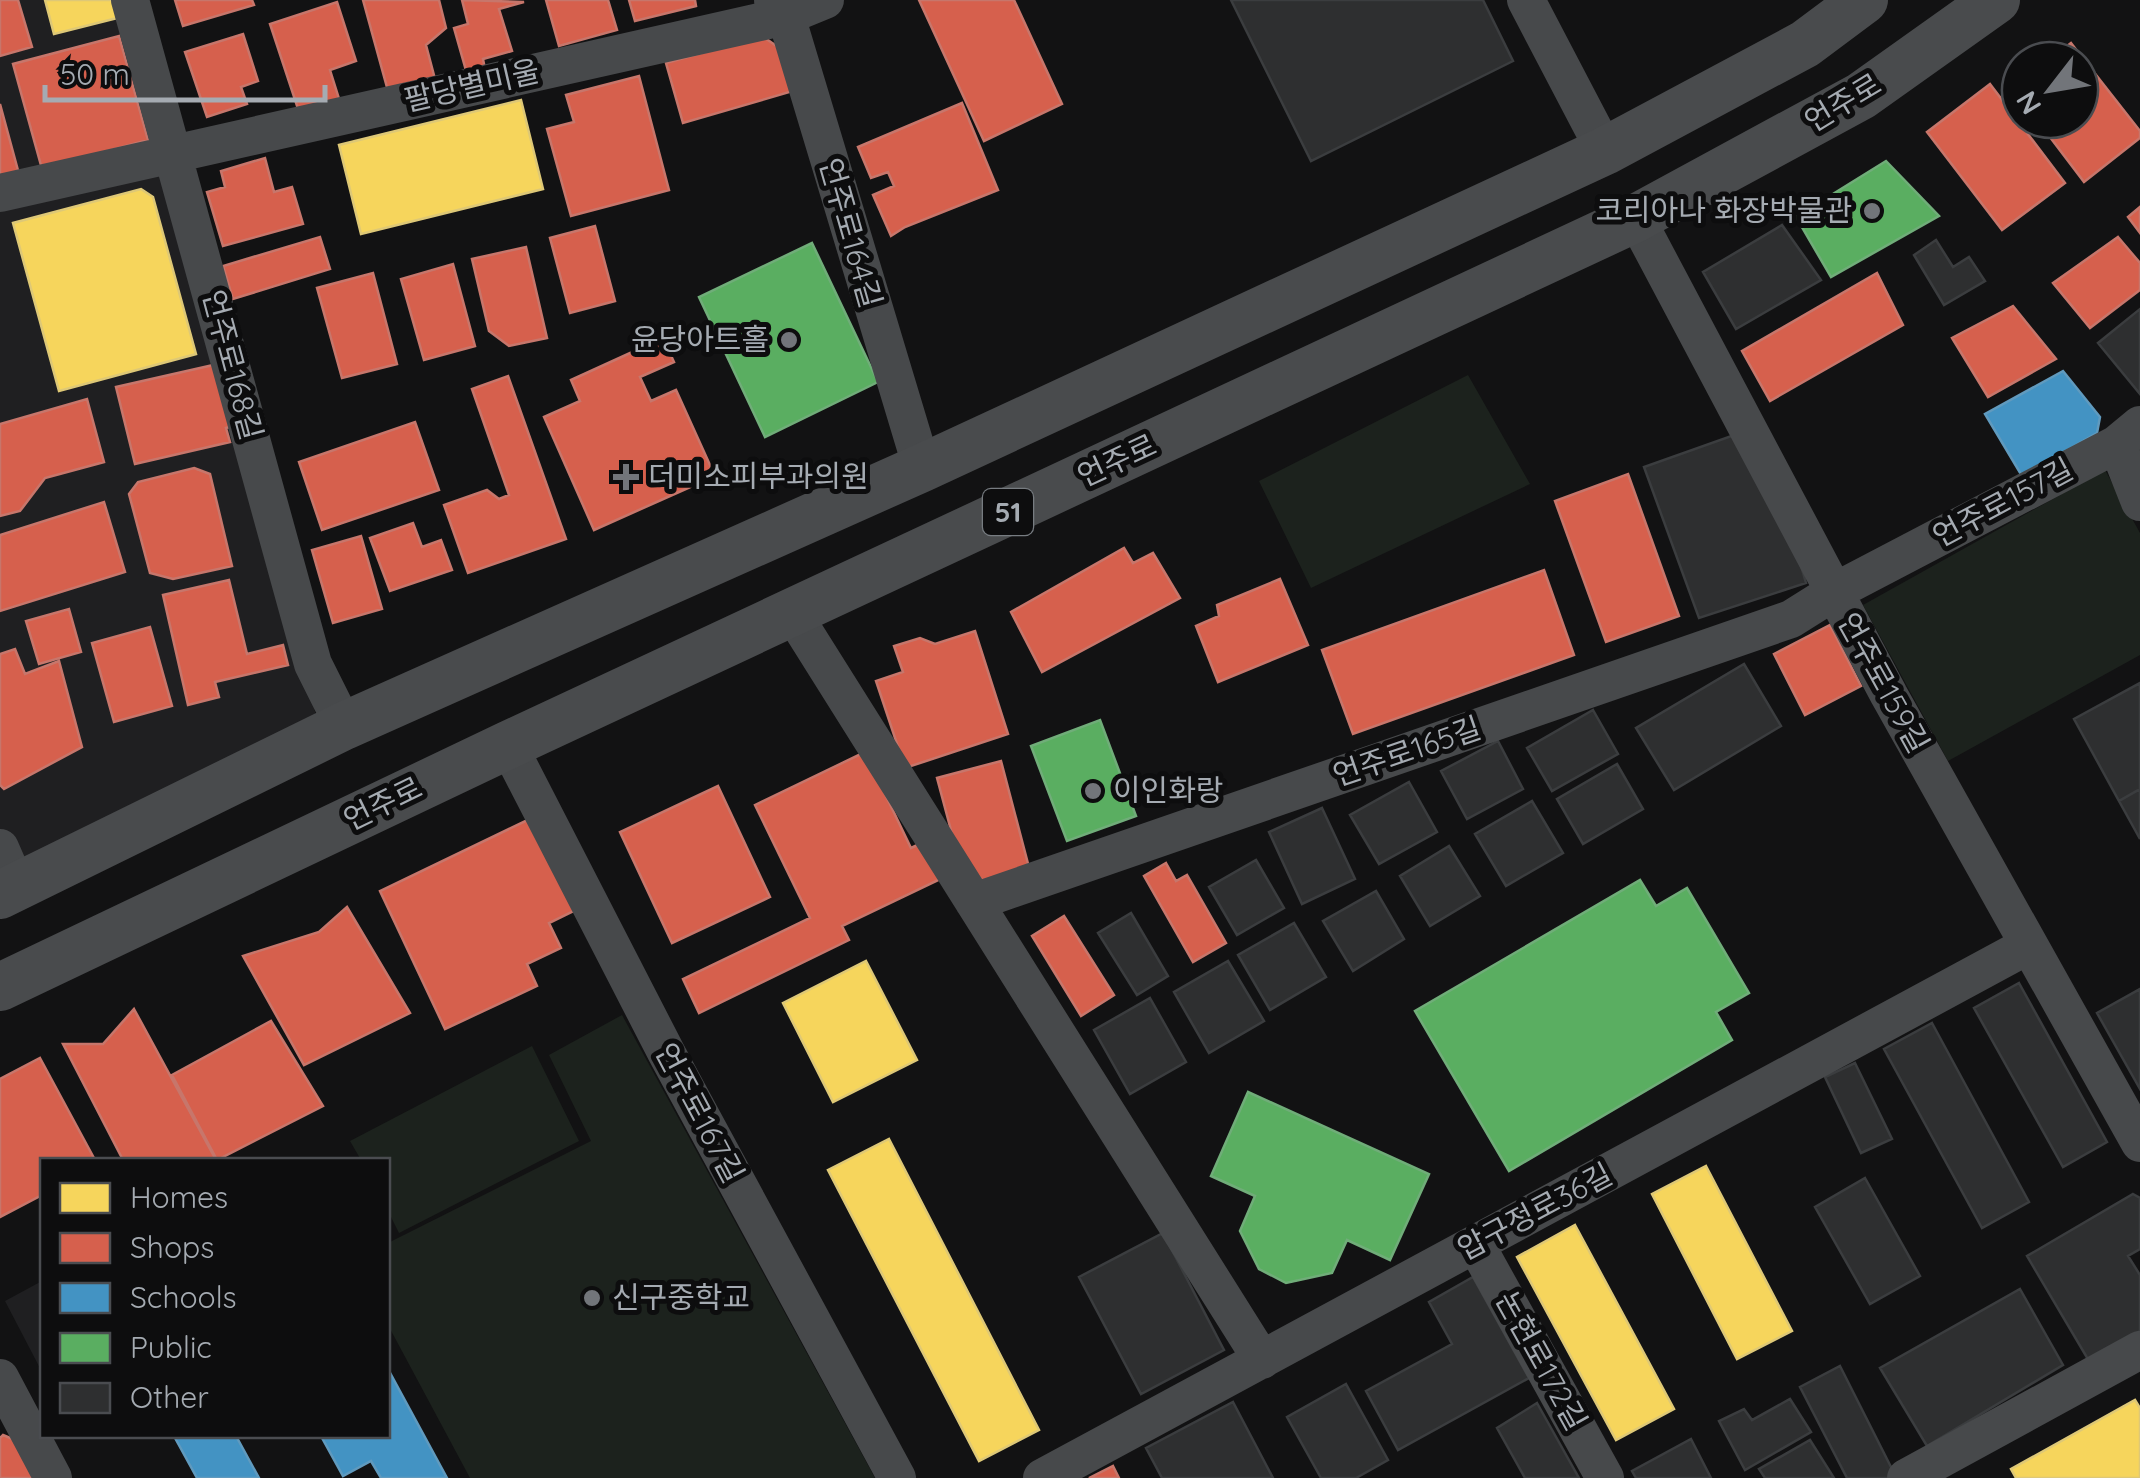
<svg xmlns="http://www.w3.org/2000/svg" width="2140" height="1478" viewBox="0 0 2140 1478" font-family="Quicksand,'Noto Sans KR',sans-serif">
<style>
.built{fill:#1f1f21}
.green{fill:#1c221d}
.homes{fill:#f6d55c;stroke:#dec876;stroke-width:2.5}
.shops{fill:#d6604d;stroke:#c7766b;stroke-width:2.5}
.schools{fill:#4393c3;stroke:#609abe;stroke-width:2.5}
.public{fill:#5aae61;stroke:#70ad79;stroke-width:2.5}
.building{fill:#2e2f30;stroke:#3b3d3f;stroke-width:2.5}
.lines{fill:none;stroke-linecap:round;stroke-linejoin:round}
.minor{stroke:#47494b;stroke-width:38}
.major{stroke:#494b4d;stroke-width:48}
.poi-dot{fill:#72757a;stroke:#0d0d0e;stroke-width:4}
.labels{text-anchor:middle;stroke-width:10;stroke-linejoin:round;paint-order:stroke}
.shield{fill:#0d0d0e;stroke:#777c81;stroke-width:2.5}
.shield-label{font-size:28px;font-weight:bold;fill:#a5abb2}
.street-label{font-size:30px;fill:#a5abb2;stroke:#0d0d0e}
.poi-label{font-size:30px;fill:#a5abb2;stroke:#0d0d0e;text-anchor:start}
</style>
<rect width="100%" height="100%" fill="#121213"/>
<path class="built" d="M0 0H124L325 749 0 881Z
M42 1281V1372L5 1301Z"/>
<path class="green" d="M1468 375 1530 484 1311 588 1259 481Z
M2105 470 2140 533V655L1948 761 1863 605Z
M622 1015 875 1478H470L388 1325V1243L591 1141 549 1055Z
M532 1046 579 1141 399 1233 388 1211V1160H361L350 1141Z"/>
<path class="homes" d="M45 0H125L129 15 54 34Z
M521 100 543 189 361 234 339 145Z
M141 189 153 197 196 354 59 391 13 223Z
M866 961 917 1060 833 1102 783 1003Z
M889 1139 1039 1430 979 1461 828 1170Z
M1706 1166 1792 1331 1737 1359 1652 1194Z
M1575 1225 1674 1409 1616 1440 1517 1257Z
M2135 1400 2140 1408V1478H2016L2011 1469Z"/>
<path class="shops" d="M0 0H18L32 47 0 56Z
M175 0H252L254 5 183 26Z
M363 0H439L446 28 426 45 435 79 388 91Z
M462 0 524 2 499 9 512 51 483 59 485 69 467 74 454 28 468 24Z
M546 0H608L617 30 559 46Z
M629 0H695L696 6 635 21Z
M919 0H1014L1062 104 984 141Z
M337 2 356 61 330 70 340 102 300 115 270 24Z
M243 34 258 81 241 87 247 104 207 117 185 52Z
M119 36 148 140 42 169 13 64Z
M762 36 781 49 793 91 683 123 666 63Z
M2071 43 2140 131V138L2084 182 2037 120H2080V60H2049Z
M639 76 669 190 571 216 547 129 574 122 566 95Z
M1990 84 2065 183 2002 230 1927 132Z
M962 103 998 190 905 227 891 236 873 195 894 186 888 172 871 178 858 147Z
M0 104 19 174 0 179Z
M265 158 274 192 292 187 303 224 223 246 207 192 225 187 221 171Z
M2140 207V233L2128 217Z
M595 226 615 301 570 313 550 238Z
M320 237 330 269 233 299 223 266Z
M2118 237 2140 263V290L2090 328 2053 283Z
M526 247 547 338 509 346 489 331 472 259Z
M453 264 475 346 424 360 401 279Z
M373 273 397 364 342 378 317 288Z
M1877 273 1903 325 1770 401 1742 351Z
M2013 306 2056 359 1988 397 1952 338Z
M663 338 674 362 640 377 651 401 676 390 715 476 594 530 544 417 580 401 571 380Z
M222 363 245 423 226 428 230 442 135 464 116 387Z
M508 376 566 539 468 573 444 505 487 490 499 499 509 495 472 389Z
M87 399 104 462 45 478 20 511 0 516V424Z
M415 422 439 490 322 530 299 462Z
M194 468 210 474 232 566 173 579 150 573 129 494 138 482Z
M1628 474 1679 616 1606 642 1555 501Z
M104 502 125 572 0 611V535Z
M413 523 422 547 441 540 452 570 390 591 370 538Z
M361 536 382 609 333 623 312 550Z
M1124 548 1133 563 1153 553 1180 598 1042 672 1011 612Z
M1544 570 1574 655 1353 734 1322 650Z
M1280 579 1308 645 1218 682 1196 626 1219 616 1217 605Z
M229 580 247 654 283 645 288 665 215 682 219 697 188 705 163 595Z
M69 609 81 652 39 664 26 621Z
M1830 625 1861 686 1805 715 1774 654Z
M150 627 172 706 114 722 92 643Z
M975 631 1008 734 905 768 876 681 903 672 894 646 920 638 935 644Z
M15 649 25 674 59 661 82 747 4 789 0 785V654Z
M865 752 911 848 932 838 949 875 842 926 849 940 699 1013 683 979 810 918 755 805Z
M1001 761 1031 875 991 886 960 864 937 778Z
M718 786 770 897 672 943 620 832Z
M536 816 580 908 549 923 561 948 527 964 537 986 445 1029 380 891Z
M1166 863 1176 881 1187 875 1226 943 1193 962 1144 876Z
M347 907 410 1013 304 1065 243 956 319 932Z
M1064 916 1114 995 1081 1016 1032 936Z
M134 1009 216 1160H123L63 1044H103Z
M271 1021 323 1106 217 1160 172 1075Z
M40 1058 95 1160H42V1195L0 1217V1079Z
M3 1435 25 1444 40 1478H0V1438Z
M1113 1466 1119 1478H1089Z"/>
<path class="schools" d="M2063 371 2100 417 2097 433 2022 476 1985 414Z
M388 1369 447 1478H381L371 1461 343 1476 321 1436H388Z
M174 1436H236L259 1478H197Z"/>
<path class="public" d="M1886 161 1939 216 1831 277 1796 217Z
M812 243 878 382 765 437 699 297Z
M1100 720 1136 816 1067 841 1031 746Z
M1640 880 1656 906 1687 888 1749 993 1716 1012 1732 1040 1509 1171 1415 1011Z
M1248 1092 1429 1174 1390 1260 1347 1240 1332 1273 1286 1283 1259 1269 1240 1231 1255 1196 1211 1176Z"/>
<path class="building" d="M1231 0H1483L1513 61 1311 161Z
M1782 225 1821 280 1736 329 1703 272Z
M1936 240 1953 267 1969 257 1985 281 1944 305 1914 255Z
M2140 309V394L2098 343Z
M1737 434 1792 535 1806 583 1699 618 1644 467Z
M1744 664 1781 726 1674 790 1636 728Z
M2140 683V789L2119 801 2074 719Z
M1593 710 1618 754 1552 791 1527 748Z
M1498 741 1523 789 1467 819 1441 771Z
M1617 764 1643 809 1583 844 1557 799Z
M1409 782 1437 832 1379 864 1350 815Z
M2140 789V839L2119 801Z
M1532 801 1563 853 1506 886 1475 834Z
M1322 808 1355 879 1302 904 1269 832Z
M1449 846 1480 896 1430 926 1400 876Z
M1256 860 1284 908 1237 935 1209 887Z
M1376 891 1404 939 1353 971 1323 921Z
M1131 913 1168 976 1137 995 1098 933Z
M1294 923 1326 977 1270 1010 1238 955Z
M1228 961 1264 1021 1209 1053 1174 992Z
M2019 983 2107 1142 2063 1167 1974 1008Z
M2140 989V1089L2097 1013Z
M1150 998 1186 1062 1130 1094 1094 1030Z
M1932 1023 2029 1202 1982 1228 1884 1049Z
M1855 1063 1892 1139 1861 1153 1825 1077Z
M1865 1178 1920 1276 1870 1304 1815 1207Z
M2133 1194 2140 1198V1249L2128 1256 2140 1275V1331L2089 1361 2027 1256Z
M1163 1233 1224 1350 1141 1394 1079 1277Z
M1473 1277 1529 1378 1398 1450 1366 1391 1452 1344 1429 1302Z
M2020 1289 2063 1365 1927 1446 1880 1368Z
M1840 1366 1895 1475 1889 1478H1847L1800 1387Z
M1346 1384 1388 1460 1356 1478H1321L1287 1417Z
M1790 1399 1811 1432 1745 1470 1719 1421 1744 1409 1752 1420Z
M1233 1402 1273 1478H1162L1146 1448Z
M1537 1403 1579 1478H1525L1497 1428Z
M1691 1439 1711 1478H1636L1632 1471Z
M1810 1440 1834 1478H1765L1759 1469Z"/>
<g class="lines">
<path class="minor" d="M130 0 313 664 344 726
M773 0 786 16 922 468
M1526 0 1605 151
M0 193 786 16 825 0
M1636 218 1889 695 2140 1143
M2117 444 2140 502
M793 614 1262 1360
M508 745 666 1052 897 1478
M0 848 17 887
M974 902 1791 619 1834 592 2117 444 2140 425
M1476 1245 1605 1478
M0 1378 53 1478
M1042 1478 2027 946
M1906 1478 2140 1350"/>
<path class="major" d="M0 895 344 726 922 468 1605 151 1805 44 1864 0
M0 987 508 745 1636 218 1861 96 1996 0"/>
</g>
<g class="poi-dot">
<circle cx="1872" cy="211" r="10"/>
<circle cx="789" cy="340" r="10"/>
<path d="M621 462h10v10h10v10h-10v10h-10v-10h-10v-10h10z"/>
<circle cx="1093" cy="791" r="10"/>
<circle cx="592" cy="1298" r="10"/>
</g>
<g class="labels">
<rect class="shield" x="983" y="489" width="50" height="46" rx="8"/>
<g class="shield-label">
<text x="1008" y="522">51</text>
</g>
<g class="street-label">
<text transform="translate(472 86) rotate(-13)" y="10">팔당별미울</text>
<text transform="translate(1843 103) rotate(-31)" y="10">언주로</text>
<text transform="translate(850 233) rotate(74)" y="10">언주로164길</text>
<text transform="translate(232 365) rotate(75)" y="10">언주로168길</text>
<text transform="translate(1117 461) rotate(-25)" y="10">언주로</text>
<text transform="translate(2003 503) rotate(-28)" y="10">언주로157길</text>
<text transform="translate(1883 683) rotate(61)" y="10">언주로159길</text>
<text transform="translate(1407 752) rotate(-19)" y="10">언주로165길</text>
<text transform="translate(383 804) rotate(-26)" y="10">언주로</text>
<text transform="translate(699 1113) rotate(62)" y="10">언주로167길</text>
<text transform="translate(1535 1212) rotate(-28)" y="10">압구정로36길</text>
<text transform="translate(1541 1361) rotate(61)" y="10">논현로172길</text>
</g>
<g class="poi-label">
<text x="1852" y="221" text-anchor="end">코리아나 화장박물관</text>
<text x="769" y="350" text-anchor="end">윤당아트홀</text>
<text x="648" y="487">더미소피부과의원</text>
<text x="1113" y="801">이인화랑</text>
<text x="612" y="1308">신구중학교</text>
</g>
</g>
<rect x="40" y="1158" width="350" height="280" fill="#0d0d0e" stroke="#4a4c50" stroke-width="2.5"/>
<rect x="60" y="1183" width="50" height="30" fill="#f6d55c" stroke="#4a4c50" stroke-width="2.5"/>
<text x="130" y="1208" font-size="30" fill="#a5abb2">Homes</text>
<rect x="60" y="1233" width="50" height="30" fill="#d6604d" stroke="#4a4c50" stroke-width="2.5"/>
<text x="130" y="1258" font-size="30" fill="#a5abb2">Shops</text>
<rect x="60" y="1283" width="50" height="30" fill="#4393c3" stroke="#4a4c50" stroke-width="2.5"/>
<text x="130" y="1308" font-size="30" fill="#a5abb2">Schools</text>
<rect x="60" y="1333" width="50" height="30" fill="#5aae61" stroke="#4a4c50" stroke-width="2.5"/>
<text x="130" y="1358" font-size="30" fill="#a5abb2">Public</text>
<rect x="60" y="1383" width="50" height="30" fill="#2e2f30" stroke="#4a4c50" stroke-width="2.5"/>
<text x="130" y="1408" font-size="30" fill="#a5abb2">Other</text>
<g transform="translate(2050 90) rotate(239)"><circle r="48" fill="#0d0d0e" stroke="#4a4c50" stroke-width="2.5"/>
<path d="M0-8L18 38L0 25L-18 38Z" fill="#72757a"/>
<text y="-15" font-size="28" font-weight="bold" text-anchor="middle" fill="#a5abb2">N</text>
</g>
<path d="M45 85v15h280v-15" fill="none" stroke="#a5abb2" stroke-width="5"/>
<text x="60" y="85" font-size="30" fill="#a5abb2" stroke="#0d0d0e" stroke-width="8" paint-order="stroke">50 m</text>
</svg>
